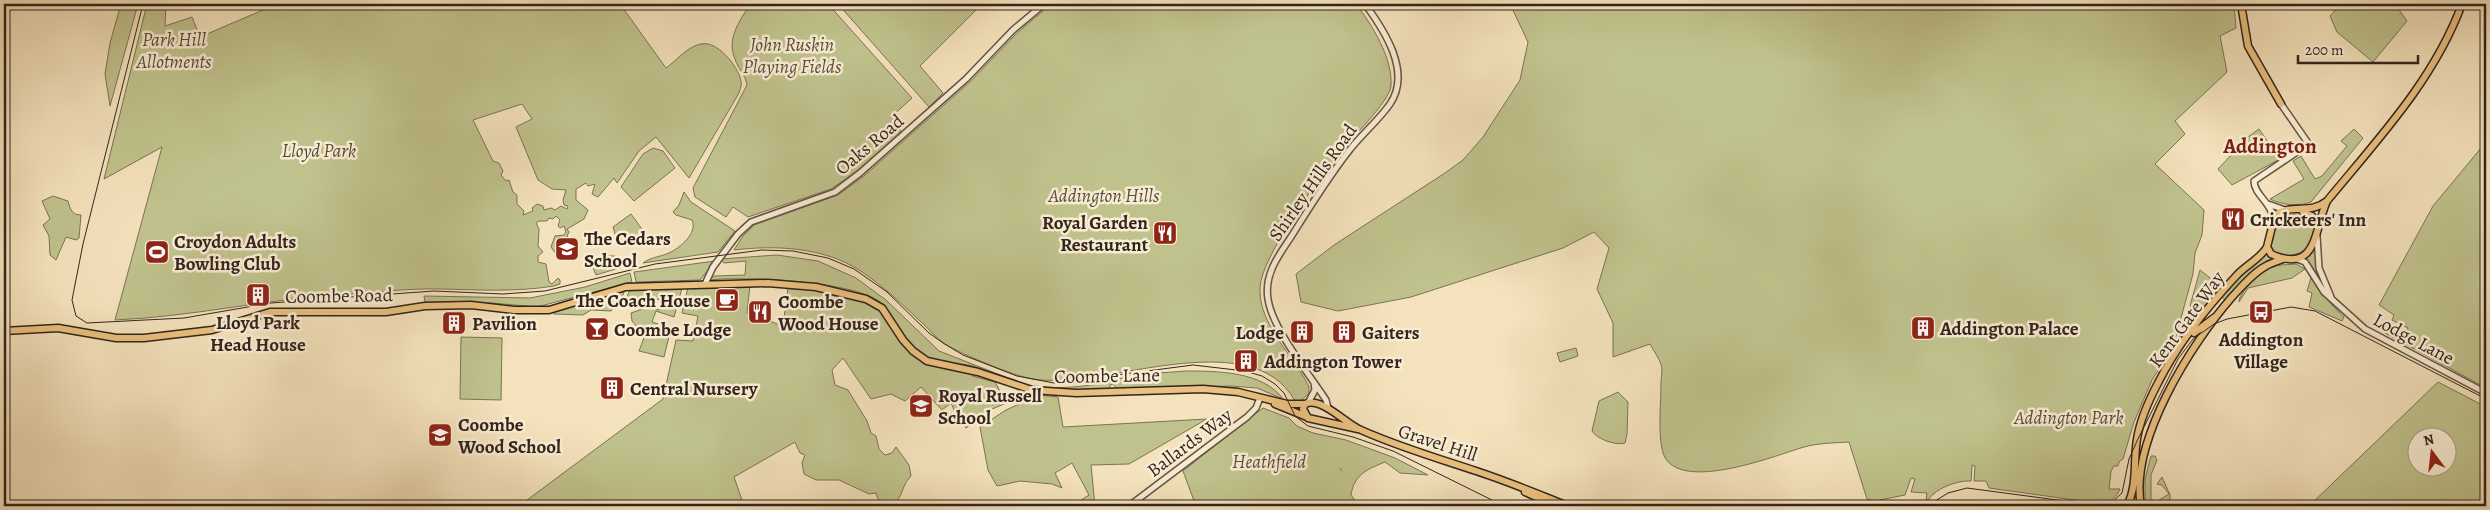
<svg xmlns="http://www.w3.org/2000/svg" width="2490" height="510" viewBox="0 0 2490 510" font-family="Alegreya,serif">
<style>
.green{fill:#c0c28d;stroke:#7a7355;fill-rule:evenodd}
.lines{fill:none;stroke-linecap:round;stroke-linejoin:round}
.stream{stroke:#728074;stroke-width:1}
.minor-casing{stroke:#635445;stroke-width:8}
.major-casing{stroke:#33241d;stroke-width:9}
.minor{stroke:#f8ecd3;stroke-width:5}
.major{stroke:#eac17e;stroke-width:6}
.tram{stroke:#33241d;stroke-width:1}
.labels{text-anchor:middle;stroke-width:5;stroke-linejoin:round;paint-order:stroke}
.park-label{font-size:19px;font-style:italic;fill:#564c39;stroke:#f8ecd3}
.street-label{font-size:19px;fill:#33241d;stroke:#f8ecd3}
.poi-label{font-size:19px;font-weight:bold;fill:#33241d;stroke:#f8ecd3;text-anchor:start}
.quarter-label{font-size:21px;font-weight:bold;fill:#7a1f14;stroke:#f8ecd3}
</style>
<rect width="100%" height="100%" fill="#f4e2bc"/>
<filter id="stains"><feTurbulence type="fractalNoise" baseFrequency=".004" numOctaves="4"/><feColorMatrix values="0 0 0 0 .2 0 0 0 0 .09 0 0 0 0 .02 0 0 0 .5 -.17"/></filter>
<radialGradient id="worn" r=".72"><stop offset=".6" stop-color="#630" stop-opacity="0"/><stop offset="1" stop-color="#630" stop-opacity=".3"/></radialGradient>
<path class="green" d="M121 4H138L110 106 105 74 110 43Z
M147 4H166L165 26 192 17 200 37 277 4H620L666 68C676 61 688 46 701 44 717 40 738 66 741 81 742 85 740 89 739 93L689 178 656 137 639 151 617 183 614 178 598 197 592 194 595 184 588 186 586 183 576 189V200L588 210 584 219 567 229 569 232 567 236 572 242 568 253 556 254 551 247 555 236 564 235 566 232 564 226 560 228 558 226 560 220 556 216 553 219 549 218 547 221H539L536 223 539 229 538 246 543 252 538 256V262L546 264 549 282 552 284 558 278 560 280V284L554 286C517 292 480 290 442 289 407 288 371 293 336 295 262 300 189 317 115 320L162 147 104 179ZM522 104 532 119 516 127 538 180 552 189 566 190 563 200 564 205 568 206 567 209 561 206 555 210 551 208 544 210 543 206 537 204 532 208 533 211 523 215 524 211 517 204V195L513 192 509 180 506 181 501 175 503 171 499 163 493 161 473 120Z
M751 4H828L912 98 891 117 901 130 898 135 857 171 831 189 748 217 733 207 726 217 695 197 693 188 747 85C745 74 738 69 735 59 726 39 740 19 751 4Z
M838 4H982L920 66 943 93 929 107Z
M1051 4H1356C1372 25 1393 58 1391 86 1390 101 1350 140 1338 154 1318 180 1262 256 1260 287 1258 325 1294 355 1309 387V393L1302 400 1295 401C1251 321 1101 391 1033 379 1014 376 961 354 945 344 936 338 928 328 920 321 901 303 881 284 859 270 823 247 775 245 734 250L743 236 754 225 838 195 864 176 970 82 1016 34Z
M1510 4H2234L2236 28 2220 36 2227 72 2175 121 2185 134 2155 164 2204 210 2202 235 2195 253 2193 274 2173 347 2152 380 2134 422 2123 459 2119 462 2118 466H2114L2111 471 2109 489H2120C2115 500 2108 504 2096 503L1989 488 1986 481H1974L1975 466 1972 465 1971 481C1958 480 1936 488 1928 500H1926L1927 493 1911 492 1915 479 1911 478 1905 495 1875 501 1867 499 1849 442C1834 443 1818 443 1804 447 1774 456 1671 497 1662 449 1658 428 1661 404 1661 383 1661 378 1663 370 1661 364 1659 358 1653 350 1650 344L1613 357V323L1597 289 1609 248 1594 232 1563 248 1411 297 1338 311 1301 302 1296 274 1334 245 1445 173 1463 160 1483 137 1520 80 1528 42Z
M2341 4H2395L2407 21 2373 62 2337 32 2330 16Z
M2259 129 2280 159 2232 185 2218 169 2248 137Z
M2354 129 2363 138 2311 202C2299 207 2282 205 2270 199L2304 179 2293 161 2301 156 2315 179 2322 176 2347 146 2341 141Z
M2486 142V388L2385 333 2387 329 2404 337 2408 328 2392 320 2394 315 2379 305 2433 206Z
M653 148 663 151 675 168 634 201 621 187 643 154Z
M684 192 691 202 735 231 718 252 643 263C651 257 660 257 669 253 680 248 698 233 692 220L676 215 673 212 679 205Z
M53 196 68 201C70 209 72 215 81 215L79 238 76 240 66 237 56 260 50 255 49 236 43 225 50 219 42 201Z
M631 214 647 236 633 242 618 244 613 227Z
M2283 214 2309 216 2315 228 2311 248C2298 255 2287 258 2273 252 2266 242 2274 220 2283 214Z
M2316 245 2318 272 2325 290 2311 265 2304 258 2311 254Z
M2267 252 2276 259 2254 270 2222 306 2225 300 2222 297 2241 276Z
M777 255 818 261 856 278 886 300 939 351 1031 387C1011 381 993 372 973 366 958 362 938 365 925 356 904 343 898 319 881 303 857 281 743 276 709 280L714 276 745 275 746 261 724 263 721 259Z
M604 256H615L626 266 596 275 591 263 596 259Z
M715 261 700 280 636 282 634 272Z
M2296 264 2305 269 2292 278 2248 288 2239 302C2238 293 2262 270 2271 267 2279 264 2288 265 2296 264Z
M2200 270 2219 285 2220 290 2178 342 2186 318 2193 315 2194 312 2190 306Z
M630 273 632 282 537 307 492 303 425 302 424 296 530 298 585 287Z
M2311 278 2331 304 2344 317 2342 321 2309 307 2312 293 2307 291Z
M750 285 747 313 783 326 788 287C813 289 853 293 874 306 886 313 890 325 897 336 915 367 941 367 972 374V376L995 382 1001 393 1011 401 990 410 966 428 958 419 951 403 942 410 921 387 905 401 891 394 871 399 843 358 832 370 835 385 848 390 867 421 871 433 876 436 879 449 885 455 892 453 896 447 909 465 911 476C899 488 905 500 888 506L879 502 876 493 869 494 839 480H816L804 474 802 463 805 455 800 453 795 442 734 477 744 506H519L663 399 676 340 693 341 698 316 682 313 688 287Z
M682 288 674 317 656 311 652 322 671 328 664 357 639 351 648 327H637L632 321 631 313 648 307 660 310 662 300 647 298 624 303 630 290Z
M625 289 623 295 611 311 591 310 583 315 554 314 553 311Z
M461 337 502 338 501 400 460 399Z
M1576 348 1578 356 1560 362 1557 353Z
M1185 371C1216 371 1263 371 1283 399L1257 388 1231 386 1118 390 1113 384 1110 385V389L1067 390 1034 388V386C1063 390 1096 386 1122 378 1142 373 1165 373 1185 371Z
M2438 382 2486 407V506H2309ZM2418 438H2448V468H2418Z
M1618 392 1628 402 1627 434 1625 443C1616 446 1597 439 1592 431L1599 401Z
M1039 395 1058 397 1063 427 1207 419 1129 464 1091 465 1095 506H1072L1089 495 1072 463 1055 473 1062 488 1052 484 1020 481 997 486 988 470 980 427 1006 410Z
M1263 408 1289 418 1297 426 1313 433 1346 440 1395 458 1428 475 1400 473 1385 462C1368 469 1354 474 1351 495L1359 506H1196L1183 471Z
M2151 456H2155L2157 460 2151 475V499L2156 502 2169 494 2162 485 2157 484 2162 477 2170 495V500L2158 506H2145V479Z"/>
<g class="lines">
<path class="stream" d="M1340 468 1342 471"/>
<defs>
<path id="minor" d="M2268 204 2285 210
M2273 218C2272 203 2254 195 2254 181L2303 148 2308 143 2281 104
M2317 236 2319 268 2331 297
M2297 259 2305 262 2324 292 2365 329 2486 393
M705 284 713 267 738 234 751 222 835 192 860 173 966 79 1013 30 1044 4
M1308 403 1315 390 1314 383
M1328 408 1326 400C1309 374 1272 328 1268 299 1264 275 1278 256 1291 237 1309 208 1327 179 1348 152 1361 135 1378 121 1390 104 1412 72 1384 30 1365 4
M1129 506 1247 417 1256 408 1260 398"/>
<path id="major" d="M2241 4 2248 46 2281 104
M2327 201C2314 229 2318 275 2271 254L2267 247 2275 215C2292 203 2310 215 2327 201 2378 139 2434 80 2462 4
M2303 212 2312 216 2317 226
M4 331 58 328 116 338H144L212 330 270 312H386L425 306 471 305 514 310H549L626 287 768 283 816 287 866 299 882 308 903 340 913 351 927 361 978 372 1032 390 1076 393 1203 389 1238 392 1287 404H1305
M2194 333 2215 317
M1275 404 1307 417
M1358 429 1308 418 1303 409 1305 404C1321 396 1346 424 1361 430 1399 447 1437 458 1476 471 1507 481 1538 494 1568 506
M1525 492 1556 506
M1906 506H1963
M2127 506C2138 484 2133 463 2137 439 2140 420 2149 400 2158 383 2177 345 2208 306 2237 275 2246 265 2260 259 2267 247
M2141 506C2129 442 2191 344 2232 297 2242 286 2253 273 2266 266 2271 263 2278 261 2283 259"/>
</defs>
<use href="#minor" class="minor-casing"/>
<use href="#major" class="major-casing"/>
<use href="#minor" class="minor"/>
<use href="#major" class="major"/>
<path class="tram" d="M143 4 83 244 72 300 76 316 87 323 184 318 271 303 336 298 434 291 503 294 545 291 655 264 762 250 793 251 828 258 854 269 887 292 929 333 943 343 963 355 1017 376 1054 383 1193 365 1245 371 1262 376 1275 384 1284 393 1295 416 1308 426 1353 437 1393 451 1504 506
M1927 506 1948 493 1967 488 2095 505 2111 503 2122 493 2129 459 2137 441 2178 359 2193 339 2214 324 2227 319 2291 307 2315 311 2486 399"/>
</g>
<defs>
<symbol id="restaurant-square" viewBox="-11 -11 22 22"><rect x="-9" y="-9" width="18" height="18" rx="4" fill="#8f2418" stroke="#f8ecd3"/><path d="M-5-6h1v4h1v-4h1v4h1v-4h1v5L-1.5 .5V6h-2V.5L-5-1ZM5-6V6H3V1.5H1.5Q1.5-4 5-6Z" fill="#fff"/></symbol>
<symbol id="school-square" viewBox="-11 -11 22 22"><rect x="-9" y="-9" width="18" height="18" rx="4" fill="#8f2418" stroke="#f8ecd3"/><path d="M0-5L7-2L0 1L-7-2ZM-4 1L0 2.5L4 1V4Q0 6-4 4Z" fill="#fff"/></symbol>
<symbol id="stadium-square" viewBox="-11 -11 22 22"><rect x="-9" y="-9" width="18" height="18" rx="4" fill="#8f2418" stroke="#f8ecd3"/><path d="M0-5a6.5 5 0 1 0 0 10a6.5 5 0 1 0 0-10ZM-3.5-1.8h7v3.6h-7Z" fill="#fff"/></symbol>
<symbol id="building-square" viewBox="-11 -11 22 22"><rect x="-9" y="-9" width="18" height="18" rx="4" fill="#8f2418" stroke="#f8ecd3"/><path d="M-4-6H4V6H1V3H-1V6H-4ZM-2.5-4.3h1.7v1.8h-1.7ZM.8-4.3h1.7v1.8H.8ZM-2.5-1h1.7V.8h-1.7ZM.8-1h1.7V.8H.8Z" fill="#fff"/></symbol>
<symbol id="cafe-square" viewBox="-11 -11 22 22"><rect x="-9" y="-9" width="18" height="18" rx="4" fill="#8f2418" stroke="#f8ecd3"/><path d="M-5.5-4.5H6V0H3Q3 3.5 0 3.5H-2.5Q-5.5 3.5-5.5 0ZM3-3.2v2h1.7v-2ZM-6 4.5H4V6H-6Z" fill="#fff"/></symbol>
<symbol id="bus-square" viewBox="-11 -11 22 22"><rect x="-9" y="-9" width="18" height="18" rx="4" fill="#8f2418" stroke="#f8ecd3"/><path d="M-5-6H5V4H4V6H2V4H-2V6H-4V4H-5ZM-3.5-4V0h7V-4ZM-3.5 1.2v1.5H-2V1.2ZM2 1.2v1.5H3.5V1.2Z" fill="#fff"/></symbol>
<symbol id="bar-square" viewBox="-11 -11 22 22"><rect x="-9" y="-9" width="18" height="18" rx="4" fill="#8f2418" stroke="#f8ecd3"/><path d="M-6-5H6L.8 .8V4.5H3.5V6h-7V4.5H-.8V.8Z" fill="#fff"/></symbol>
</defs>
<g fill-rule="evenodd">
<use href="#restaurant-square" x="2219" y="205" width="28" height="28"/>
<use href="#restaurant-square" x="1151" y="219" width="28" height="28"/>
<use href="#school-square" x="553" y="235" width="28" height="28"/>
<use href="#stadium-square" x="143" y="238" width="28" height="28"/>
<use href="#building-square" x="244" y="281" width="28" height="28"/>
<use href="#cafe-square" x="713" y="286" width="28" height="28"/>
<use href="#restaurant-square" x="746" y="298" width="28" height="28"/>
<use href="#bus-square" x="2247" y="298" width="28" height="28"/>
<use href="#building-square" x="440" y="309" width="28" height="28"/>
<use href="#building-square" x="1909" y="314" width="28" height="28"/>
<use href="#bar-square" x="583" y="315" width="28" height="28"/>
<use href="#building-square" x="1288" y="318" width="28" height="28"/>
<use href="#building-square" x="1330" y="318" width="28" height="28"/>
<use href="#building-square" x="1232" y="347" width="28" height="28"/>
<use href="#building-square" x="598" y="374" width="28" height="28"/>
<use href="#school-square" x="907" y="392" width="28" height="28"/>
<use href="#school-square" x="426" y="421" width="28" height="28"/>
</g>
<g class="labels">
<g class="park-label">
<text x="174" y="46">Park Hill<tspan x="174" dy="22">Allotments</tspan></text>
<text x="792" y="51">John Ruskin<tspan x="792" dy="22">Playing Fields</tspan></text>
<text x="319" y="157">Lloyd Park</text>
<text x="1104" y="202">Addington Hills</text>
<text x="2069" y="424">Addington Park</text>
<text x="1269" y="468">Heathfield</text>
</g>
<g class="street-label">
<text transform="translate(869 144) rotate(-40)" y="7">Oaks Road</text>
<text transform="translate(1312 182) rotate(-55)" y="7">Shirley Hills Road</text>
<text transform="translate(339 295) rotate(-1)" y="7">Coombe Road</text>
<text transform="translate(2186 319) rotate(-54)" y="7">Kent Gate Way</text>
<text transform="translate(2414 338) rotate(28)" y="7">Lodge Lane</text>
<text transform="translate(1107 375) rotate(-1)" y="7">Coombe Lane</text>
<text transform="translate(1189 442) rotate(-37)" y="7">Ballards Way</text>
<text transform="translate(1438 442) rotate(18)" y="7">Gravel Hill</text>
</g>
<g class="poi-label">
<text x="2250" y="226">Cricketers' Inn</text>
<text x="1148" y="229" text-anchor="end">Royal Garden<tspan x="1148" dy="22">Restaurant</tspan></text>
<text x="584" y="245">The Cedars<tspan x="584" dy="22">School</tspan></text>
<text x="174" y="248">Croydon Adults<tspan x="174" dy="22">Bowling Club</tspan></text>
<text x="710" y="307" text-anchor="end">The Coach House</text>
<text x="778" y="308">Coombe<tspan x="778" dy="22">Wood House</tspan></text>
<text x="258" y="329" text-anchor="middle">Lloyd Park<tspan x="258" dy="22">Head House</tspan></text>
<text x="472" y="330">Pavilion</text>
<text x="1940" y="335">Addington Palace</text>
<text x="614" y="336">Coombe Lodge</text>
<text x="1284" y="339" text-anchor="end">Lodge</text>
<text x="1362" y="339">Gaiters</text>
<text x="2261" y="346" text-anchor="middle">Addington<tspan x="2261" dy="22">Village</tspan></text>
<text x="1264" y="368">Addington Tower</text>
<text x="630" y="395">Central Nursery</text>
<text x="938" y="402">Royal Russell<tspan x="938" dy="22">School</tspan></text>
<text x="458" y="431">Coombe<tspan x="458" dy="22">Wood School</tspan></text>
</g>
<g class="quarter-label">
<text x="2270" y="153">Addington</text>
</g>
</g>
<rect width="2490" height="510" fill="none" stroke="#f4e2bc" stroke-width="20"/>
<rect x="5" y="5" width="2480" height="500" fill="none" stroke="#33241d" stroke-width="2.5"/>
<rect x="10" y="10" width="2470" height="490" fill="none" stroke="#33241d"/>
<g transform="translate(2432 452) rotate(345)"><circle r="24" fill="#f8ecd3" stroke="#a99c8a"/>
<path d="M0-4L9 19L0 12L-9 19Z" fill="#8f2418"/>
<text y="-8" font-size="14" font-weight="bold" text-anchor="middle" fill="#33241d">N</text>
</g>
<path d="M2298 55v8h120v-8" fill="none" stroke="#33241d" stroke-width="2.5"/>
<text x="2305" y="55" font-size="15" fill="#33241d" stroke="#f8ecd3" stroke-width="4" paint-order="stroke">200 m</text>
<rect width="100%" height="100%" filter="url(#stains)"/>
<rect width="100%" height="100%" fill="url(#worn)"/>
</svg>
